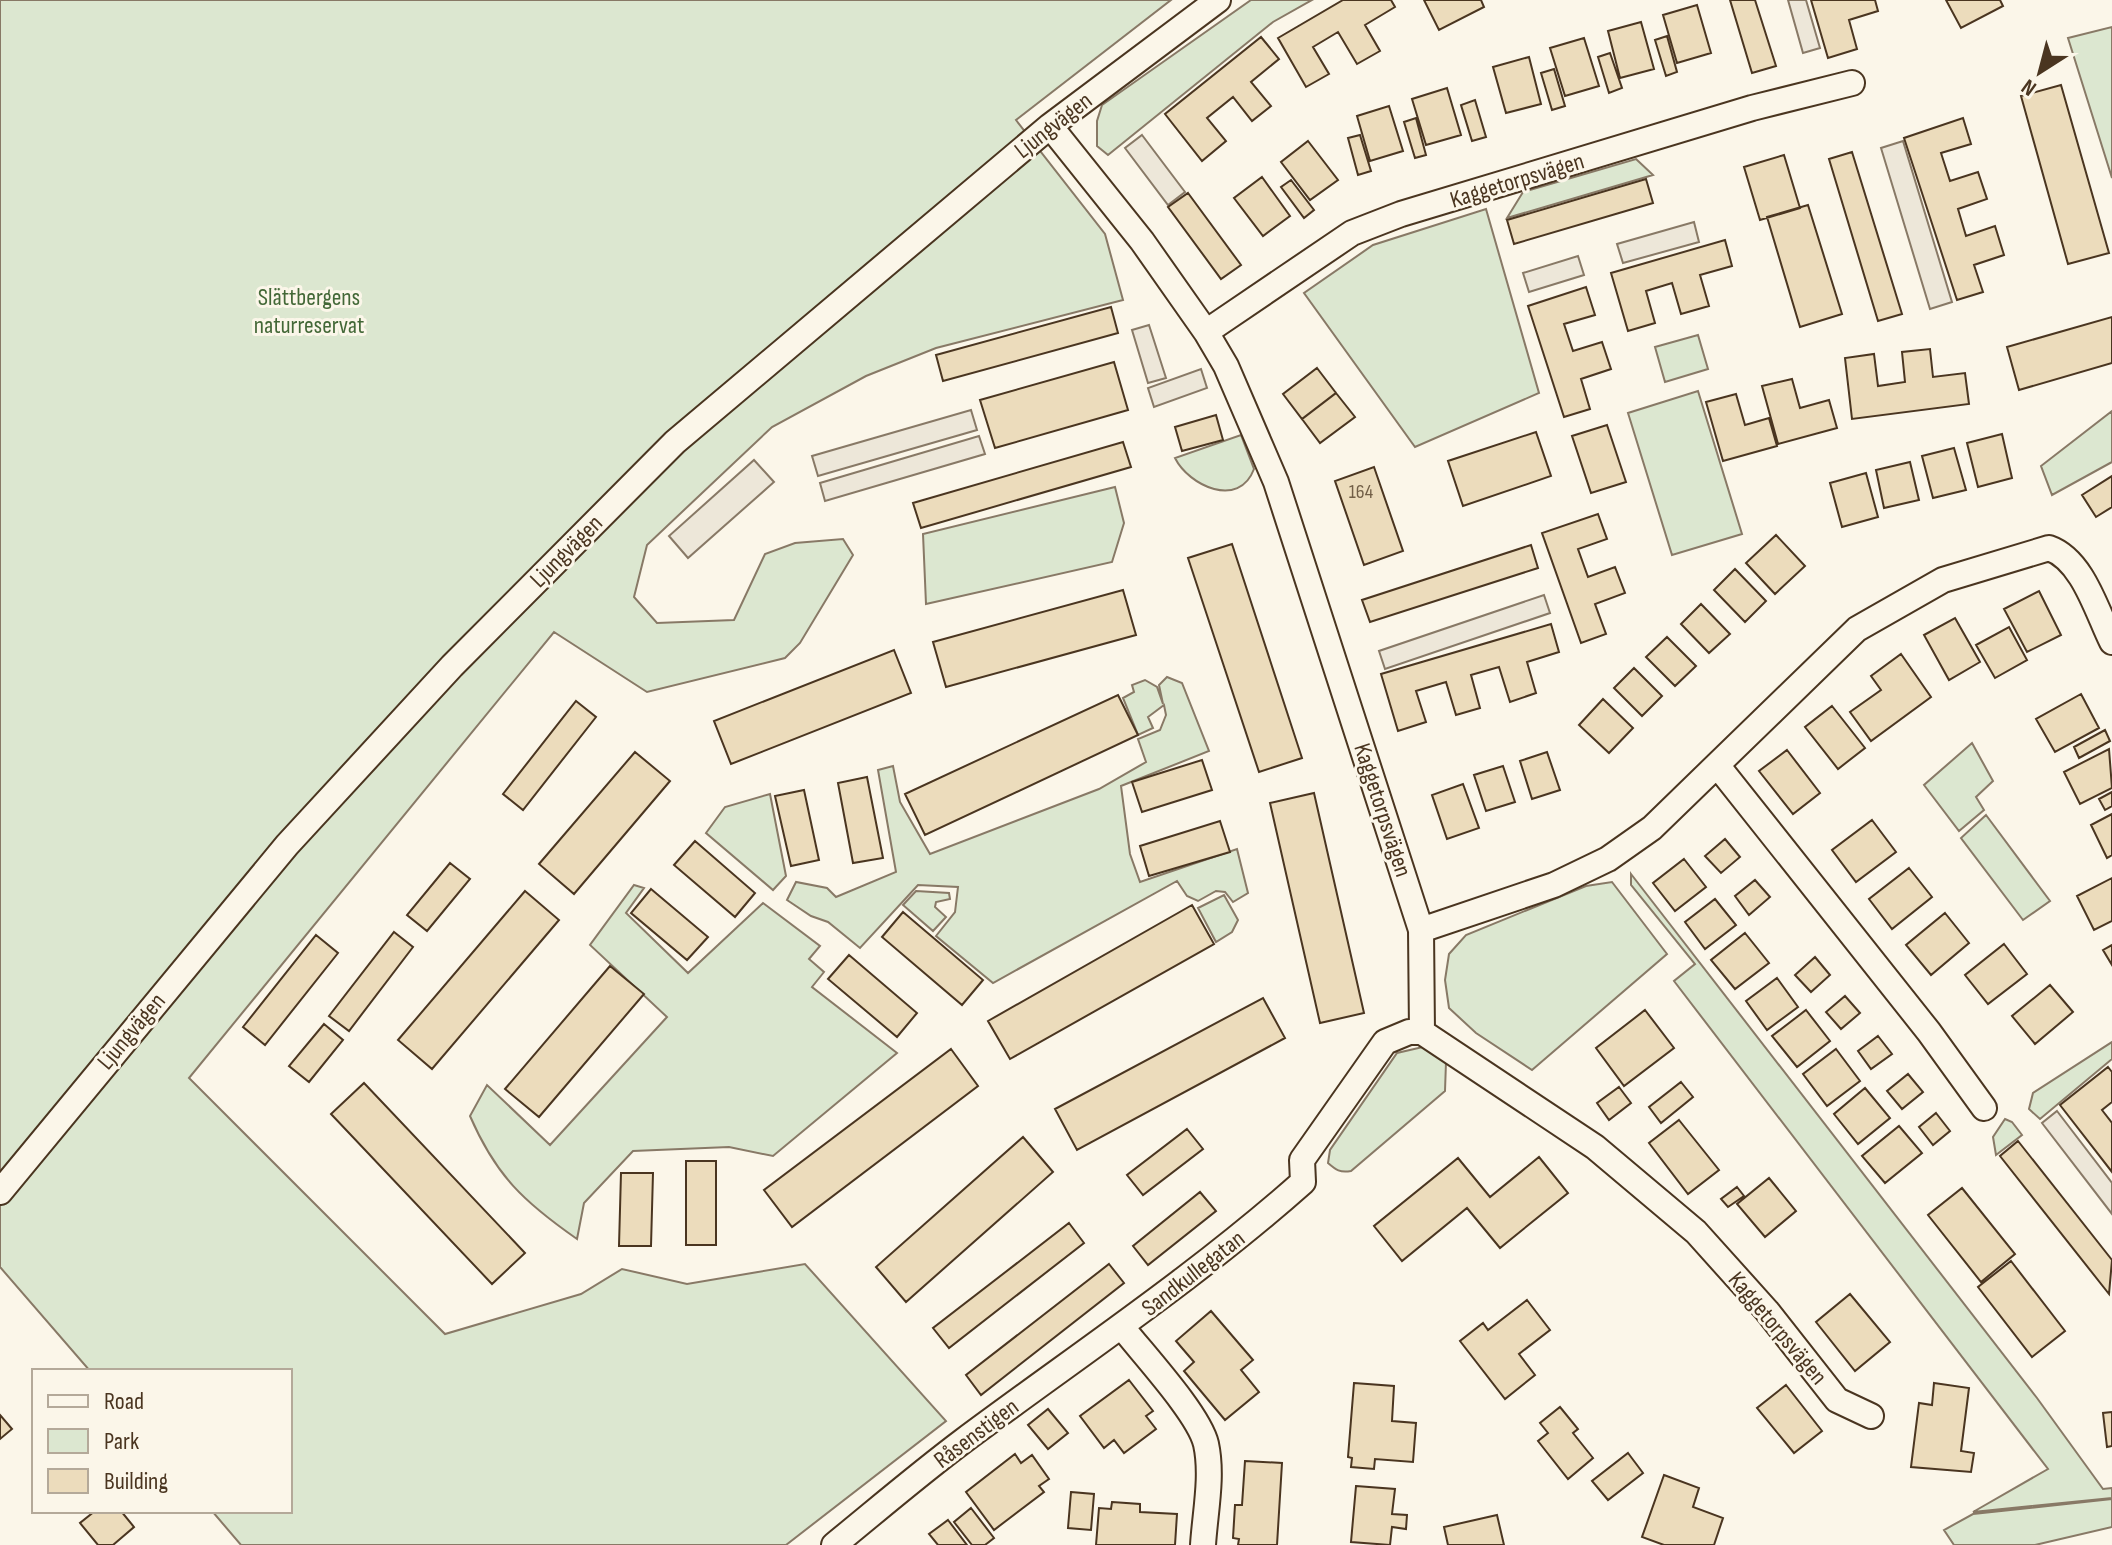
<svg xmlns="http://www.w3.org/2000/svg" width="2112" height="1545" viewBox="0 0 2112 1545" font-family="'Sofia Sans Condensed',sans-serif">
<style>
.green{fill:#dce7d0;stroke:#887966;stroke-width:2}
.parking{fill:#ede7d9;stroke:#887966;stroke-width:2}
.building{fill:#ecdcbc;stroke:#4a3520;stroke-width:2}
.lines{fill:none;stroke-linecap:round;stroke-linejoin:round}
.minor-casing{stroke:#4a3520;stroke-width:28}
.minor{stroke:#fbf6e9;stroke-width:24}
.labels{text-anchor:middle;stroke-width:6;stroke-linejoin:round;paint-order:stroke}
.number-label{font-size:20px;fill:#725f47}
.street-label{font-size:24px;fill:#4a3520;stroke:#fbf6e9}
.park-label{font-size:24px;fill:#436837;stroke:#fbf6e9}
</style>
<rect width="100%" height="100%" fill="#fbf6e9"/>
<path class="green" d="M0 0H1171L1016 120 1105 234 1123 300 936 348 866 376 772 427 647 545 634 597 657 623 734 620 765 554 795 543 843 539 853 555 800 643 785 658 647 692 554 632 189 1078 445 1334 581 1294 622 1269 687 1284 805 1264 946 1421 786 1545H241L212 1511H290V1371H90L0 1267Z
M1251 0H1312L1273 22 1108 155 1097 146V121L1102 105Z
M2112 27V178L2068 38Z
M1636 159 1653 175 1507 218 1523 192Z
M1486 209 1539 393 1415 447 1304 293 1373 245Z
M1698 335 1708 369 1665 382 1655 347Z
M1698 391 1742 534 1672 555 1628 413Z
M2112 411V462L2052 495 2041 466Z
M1241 435 1254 469C1239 509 1189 486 1175 458Z
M1115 487 1124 523 1112 562 926 604 923 534Z
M1167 677 1182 683 1209 751 1121 786 1130 854 1140 882 1237 849 1248 893 1233 902 1225 892 1216 891 1198 901 1187 896 1177 881 993 983 936 936 955 912 958 887 918 885 860 948 828 922 811 916 787 900 796 882 827 888 836 897 896 872 878 770 893 766 900 802 930 854 1099 789 1146 762 1138 739 1160 730 1166 715 1164 705 1148 717 1153 728 1138 735 1123 698 1134 692 1132 685 1145 680 1157 687 1163 704 1159 685Z
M1972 743 1993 781 1976 797 1984 810 1959 831 1924 785Z
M770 794 786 876 773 890 706 833 725 807Z
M1986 815 2050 901 2023 920 1961 838Z
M1631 874 2037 1398 2103 1489 2112 1488V1498L1973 1512 2048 1469 1674 981 1695 964 1631 885Z
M1612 882 1667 954 1532 1070 1476 1033 1449 1008 1445 980 1449 954 1466 935 1586 886Z
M634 885 644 888 626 913 688 973 763 903 820 946 809 959 824 972 812 987 897 1053 773 1156 729 1147 633 1151 584 1203 577 1239C524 1202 496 1176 470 1116L487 1085 550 1145 667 1017 590 945Z
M916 891 949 893 950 899 936 902 935 907 946 917 933 931 903 905Z
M1224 895 1238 920 1232 932 1216 942 1198 908Z
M2112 1042V1059L2040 1119 2029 1109 2033 1093Z
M1427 1046 1446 1062 1445 1091 1351 1171C1340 1173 1336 1170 1328 1163L1330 1150 1397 1053Z
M2005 1119 2012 1122 2022 1135 1996 1155 1993 1137Z
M2112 1499V1527L2035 1545H1954L1944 1530 1973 1514Z"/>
<path class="parking" d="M1788 0H1806L1820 48 1803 53Z
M1142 135 1185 192 1168 205 1125 148Z
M1903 141 1952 302 1930 309 1881 148Z
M1694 222 1699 242 1623 263 1617 244Z
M1578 256 1584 275 1529 292 1523 273Z
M1149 325 1166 378 1148 383 1132 330Z
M1201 369 1207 388 1154 407 1148 388Z
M971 410 977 430 818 476 812 456Z
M979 436 985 454 825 501 820 483Z
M754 460 774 482 688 558 669 536Z
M1544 595 1550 613 1385 669 1379 651Z
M2057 1111 2112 1183V1214L2042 1123Z"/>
<path class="building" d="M1343 0H1391L1395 7 1365 25 1380 51 1357 64 1338 32 1313 47 1329 74 1306 87 1278 38Z
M1424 0H1481L1484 7 1439 30Z
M1730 0H1755L1776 66 1752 73Z
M1811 0H1875L1878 11 1849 20 1857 49 1828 58Z
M1946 0H2000L2003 6 1961 28Z
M1697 5 1711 53 1677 63 1663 15Z
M1641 22 1654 69 1620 78 1608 31Z
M1667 36 1677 72 1666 76 1655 40Z
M1261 37 1279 59 1251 82 1271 106 1252 121 1233 97 1207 118 1226 141 1202 161 1165 114Z
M1584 38 1599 86 1565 96 1550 48Z
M1610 53 1622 88 1609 93 1598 57Z
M1529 57 1541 104 1506 113 1493 67Z
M1554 69 1565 106 1552 110 1541 73Z
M2061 85 2109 253 2068 264 2021 96Z
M1447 88 1461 135 1426 145 1412 99Z
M1475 100 1486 137 1472 141 1461 105Z
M1389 106 1403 151 1370 161 1357 116Z
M1416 118 1426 155 1415 158 1404 122Z
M1963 118 1971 144 1941 153 1950 181 1978 172 1987 199 1958 209 1966 236 1995 226 2004 255 1974 265 1983 292 1957 300 1904 138Z
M1360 135 1371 171 1358 175 1348 138Z
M1308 141 1338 180 1310 200 1281 162Z
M1852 152 1902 314 1878 321 1829 159Z
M1784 155 1800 208 1760 220 1744 167Z
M1262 177 1290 216 1263 236 1234 198Z
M1646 179 1653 203 1514 244 1507 220Z
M1291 180 1314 210 1304 218 1281 187Z
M1188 193 1241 265 1221 279 1168 207Z
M1808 205 1842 314 1800 327 1767 217Z
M1725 240 1732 266 1700 275 1709 306 1681 314 1672 283 1646 291 1655 323 1628 331 1611 273Z
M1586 287 1595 315 1564 324 1573 351 1602 342 1611 369 1581 379 1590 409 1564 417 1528 306Z
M1111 307 1118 333 943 381 936 355Z
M2112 317V363L2019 390 2007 347Z
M1930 349 1933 377 1965 373 1969 404 1852 419 1845 358 1874 354 1878 386 1905 382 1902 352Z
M1114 362 1128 410 995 448 980 400Z
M1317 368 1336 393 1302 419 1283 394Z
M1792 379 1800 408 1829 400 1837 428 1778 444 1762 386Z
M1336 393 1355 417 1320 443 1302 419Z
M1736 394 1745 425 1769 418 1777 446 1723 461 1706 402Z
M1216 415 1223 440 1182 451 1175 427Z
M1607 425 1626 482 1591 493 1572 436Z
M1536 432 1551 476 1463 506 1448 461Z
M2002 434 2012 478 1978 487 1967 443Z
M1123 442 1131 467 921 528 913 503Z
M1954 448 1966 490 1933 498 1922 456Z
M1910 462 1919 500 1884 508 1876 470Z
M1374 467 1403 551 1364 565 1335 481Z
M1866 473 1878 517 1842 527 1830 483Z
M2112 476V507L2096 517 2082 495Z
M1598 514 1607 539 1578 549 1588 577 1615 567 1625 593 1595 604 1606 634 1581 643 1542 533Z
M1776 535 1805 566 1775 594 1746 563Z
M1232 544 1302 758 1259 772 1188 558Z
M1531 545 1538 568 1370 622 1362 600Z
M1735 569 1766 601 1745 622 1714 590Z
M1123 590 1136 635 946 687 933 642Z
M2039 591 2061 635 2027 652 2004 609Z
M1701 604 1730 634 1709 653 1681 624Z
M1955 618 1980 662 1949 680 1924 635Z
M1551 624 1559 652 1527 662 1536 693 1510 702 1499 667 1471 675 1480 708 1456 715 1446 682 1416 691 1426 722 1398 731 1381 674Z
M2009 627 2027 660 1995 678 1976 645Z
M1667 637 1696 666 1675 686 1646 657Z
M894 650 911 693 731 764 714 721Z
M1901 654 1931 697 1871 741 1850 712 1881 690 1871 676Z
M1634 668 1662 696 1642 716 1614 688Z
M2081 694 2099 728 2055 752 2036 719Z
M1118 695 1138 735 925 835 905 794Z
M1603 699 1633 728 1609 753 1579 725Z
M576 701 596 717 523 810 503 794Z
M1832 706 1865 748 1838 769 1805 727Z
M2105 730 2110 741 2079 758 2074 747Z
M2109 749 2112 788 2080 804 2064 772Z
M1787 750 1820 793 1793 814 1759 771Z
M635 752 670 781 574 894 539 864Z
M1547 752 1560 790 1532 799 1520 761Z
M1202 760 1212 790 1142 812 1132 782Z
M1503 766 1515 802 1486 811 1474 775Z
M867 777 883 858 853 863 838 783Z
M1463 784 1479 828 1447 839 1432 795Z
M804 790 819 860 791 866 775 796Z
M2112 792V806L2105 810 2099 799Z
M1314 793 1364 1013 1320 1023 1270 803Z
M2112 814V855L2107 858 2091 825Z
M1872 820 1896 852 1856 882 1832 850Z
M1220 821 1230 852 1149 876 1140 846Z
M1725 839 1740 857 1721 873 1705 856Z
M695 841 755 893 735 917 674 865Z
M1684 859 1706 887 1675 911 1653 883Z
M450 863 470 879 427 931 407 915Z
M1909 868 1932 897 1892 929 1869 899Z
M2112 878V921L2094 930 2077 896Z
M1755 880 1770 897 1749 915 1735 896Z
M651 889 708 937 687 960 631 913Z
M525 891 559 920 432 1069 398 1040Z
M1715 899 1736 925 1705 949 1685 922Z
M1192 905 1214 944 1010 1059 988 1021Z
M903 912 983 980 962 1005 882 937Z
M1945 913 1969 943 1931 975 1906 945Z
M394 932 413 947 349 1031 329 1016Z
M1745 933 1769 963 1735 989 1711 960Z
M316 935 338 953 265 1045 243 1027Z
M2004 944 2027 974 1988 1004 1965 975Z
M2112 945V965L2103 950Z
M849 955 917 1013 897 1037 828 979Z
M1815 957 1830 975 1811 992 1795 975Z
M610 966 644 994 539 1117 505 1089Z
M1777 978 1798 1007 1767 1030 1746 1001Z
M2050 985 2073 1012 2035 1044 2012 1016Z
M1845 996 1860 1013 1841 1029 1826 1012Z
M1263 998 1285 1038 1077 1150 1055 1109Z
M1645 1010 1674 1048 1624 1086 1596 1048Z
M1806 1010 1830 1041 1797 1067 1772 1036Z
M324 1024 343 1040 309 1082 289 1066Z
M1878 1036 1892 1054 1871 1069 1858 1051Z
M951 1049 978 1086 792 1227 764 1190Z
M1836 1049 1860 1081 1827 1106 1803 1074Z
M2108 1067 2112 1072V1102L2102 1110 2112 1123V1172L2060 1105Z
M1908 1074 1923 1092 1902 1109 1887 1091Z
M1681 1082 1693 1097 1661 1123 1649 1107Z
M364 1083 525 1253 492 1284 331 1114Z
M1619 1087 1631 1103 1609 1120 1597 1103Z
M1865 1088 1890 1118 1858 1144 1834 1114Z
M1936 1113 1950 1131 1933 1145 1919 1127Z
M1679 1120 1719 1170 1688 1194 1649 1143Z
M1899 1126 1922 1153 1885 1183 1862 1156Z
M1187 1129 1203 1149 1143 1195 1127 1175Z
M1023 1137 1053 1172 906 1302 876 1267Z
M2018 1141 2112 1260 2109 1294 2000 1156Z
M1539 1157 1568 1193 1500 1248 1467 1208 1402 1261 1374 1226 1458 1158 1490 1197Z
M686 1161H716V1245H686Z
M621 1173H653L651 1246H619Z
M1769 1178 1796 1211 1765 1237 1737 1204Z
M1737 1187 1744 1196 1728 1207 1721 1199Z
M1962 1188 2015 1254 1981 1282 1928 1215Z
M1200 1192 1216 1211 1148 1265 1133 1246Z
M1069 1223 1084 1243 949 1348 933 1328Z
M2011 1261 2065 1331 2032 1357 1978 1287Z
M1109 1264 1124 1283 981 1395 966 1375Z
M1850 1294 1890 1342 1855 1371 1816 1322Z
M1527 1300 1550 1330 1519 1354 1535 1375 1505 1399 1460 1341 1483 1323 1488 1330Z
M1211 1311 1253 1360 1241 1370 1259 1392 1225 1420 1184 1371 1194 1362 1176 1341Z
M1129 1380 1153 1411 1146 1416 1156 1429 1124 1453 1114 1440 1104 1448 1080 1416Z
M1354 1383 1394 1386 1392 1421 1416 1423 1413 1462 1375 1459 1374 1469 1351 1467 1352 1458 1348 1457Z
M1934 1383 1969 1388 1961 1451 1974 1453 1971 1472 1911 1467 1919 1403 1932 1405Z
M1786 1385 1822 1431 1794 1453 1757 1408Z
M1560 1407 1578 1429 1573 1433 1593 1458 1568 1479 1538 1441 1548 1433 1540 1423Z
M1048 1409 1068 1433 1048 1449 1028 1425Z
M2112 1412V1446L2107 1447 2103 1413Z
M0 1415 12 1429 0 1439Z
M1628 1453 1643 1473 1608 1500 1592 1481Z
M1015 1454 1021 1463 1032 1455 1049 1479 1039 1486 1044 1492 994 1530 966 1492Z
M1245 1461 1282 1463 1277 1545H1238L1239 1539 1233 1538 1235 1505H1242Z
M1664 1475 1699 1488 1693 1507 1723 1518 1714 1545H1664L1642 1537Z
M1356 1486 1395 1489 1392 1514 1407 1515 1406 1529 1392 1527 1390 1545 1351 1542Z
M1071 1492 1094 1494 1091 1530 1068 1528Z
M1112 1502 1140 1504V1512L1177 1514 1175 1545H1096L1099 1508 1111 1509Z
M971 1508 994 1538 985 1545H972L954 1522Z
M95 1511H121L134 1527 113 1545H98L80 1523Z
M1497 1515 1504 1545H1448L1444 1527Z
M948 1520 967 1545H938L929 1534Z"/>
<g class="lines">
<defs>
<path id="minor" d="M1206 332 1352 233 1401 214 1752 108 1852 83
M1717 765 1929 1032 1984 1108
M1421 930 1554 885 1608 859 1652 828 1857 629 1943 580 2049 548C2083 560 2097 612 2112 642
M1422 1032 1595 1147 1696 1232 1767 1311 1837 1400 1871 1416
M0 1192 287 845 452 666 675 442 1050 126 1218 0
M1122 1327C1143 1354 1199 1414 1206 1444 1213 1476 1205 1513 1203 1545
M834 1545C877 1510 919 1474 963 1441 1077 1356 1196 1277 1303 1182L1302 1160 1385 1042 1409 1032H1422L1421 930 1276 482 1226 366 1206 332 1142 241 1050 126"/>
</defs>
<use href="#minor" class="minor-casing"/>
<use href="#minor" class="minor"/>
</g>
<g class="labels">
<g class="number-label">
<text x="1361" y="498">164</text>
</g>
<g class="street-label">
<text transform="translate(1053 125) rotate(-38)" y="8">Ljungvägen</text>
<text transform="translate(1517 180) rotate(-17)" y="8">Kaggetorpsvägen</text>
<text transform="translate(566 551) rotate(-45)" y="8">Ljungvägen</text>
<text transform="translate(1383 810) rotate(72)" y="8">Kaggetorpsvägen</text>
<text transform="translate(131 1031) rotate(-50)" y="8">Ljungvägen</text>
<text transform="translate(1193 1273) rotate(-38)" y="8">Sandkullegatan</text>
<text transform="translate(1778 1328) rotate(50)" y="8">Kaggetorpsvägen</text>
<text transform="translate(976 1433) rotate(-37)" y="8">Råsenstigen</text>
</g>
<g class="park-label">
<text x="309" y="305">Slättbergens<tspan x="309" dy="28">naturreservat</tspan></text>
</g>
</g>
<rect x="32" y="1369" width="260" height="144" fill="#fbf6e9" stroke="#b4a999" stroke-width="2"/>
<rect x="48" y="1395" width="40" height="12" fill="#fbf6e9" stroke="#b4a999" stroke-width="2"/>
<text x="104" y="1409" font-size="24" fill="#4a3520">Road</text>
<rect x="48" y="1429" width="40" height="24" fill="#dce7d0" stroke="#b4a999" stroke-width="2"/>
<text x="104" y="1449" font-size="24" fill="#4a3520">Park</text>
<rect x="48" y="1469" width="40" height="24" fill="#ecdcbc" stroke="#b4a999" stroke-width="2"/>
<text x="104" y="1489" font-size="24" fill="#4a3520">Building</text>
<g transform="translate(2040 72) rotate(216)" stroke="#fbf6e9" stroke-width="6" paint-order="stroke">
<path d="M0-6L14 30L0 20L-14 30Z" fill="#4a3520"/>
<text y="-12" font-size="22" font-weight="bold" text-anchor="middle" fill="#4a3520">N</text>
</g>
</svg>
